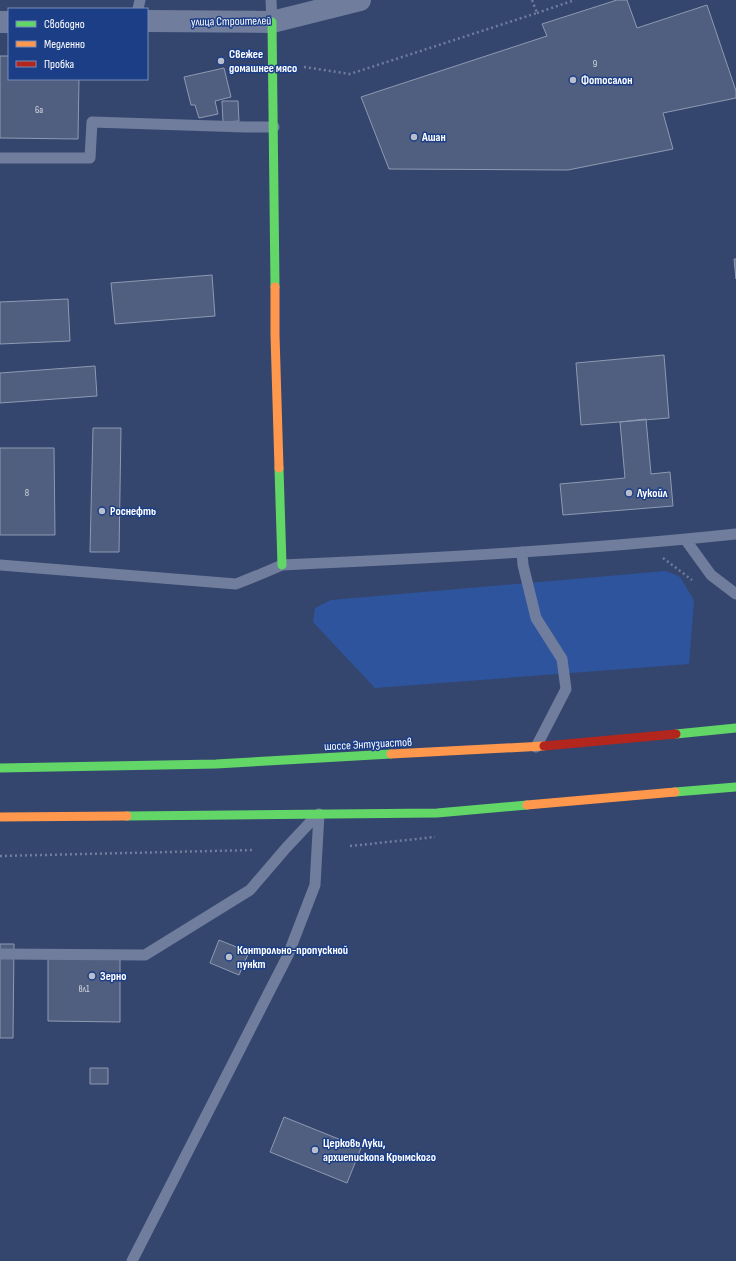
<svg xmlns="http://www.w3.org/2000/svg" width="736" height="1261" viewBox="0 0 736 1261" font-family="'Sofia Sans Condensed',sans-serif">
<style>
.green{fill:#2f549e}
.building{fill:#505f7f;stroke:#8e9ab2}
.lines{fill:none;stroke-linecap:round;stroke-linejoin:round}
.path{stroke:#707d9c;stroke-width:2.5;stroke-dasharray:2 3;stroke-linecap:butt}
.lane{stroke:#707d9c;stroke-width:11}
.street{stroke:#707d9c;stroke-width:22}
.fast{stroke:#63d668;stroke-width:9}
.slow{stroke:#ff974d;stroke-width:9}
.jam{stroke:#b3261e;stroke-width:9}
.poi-dot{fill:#b8becc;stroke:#1b3e87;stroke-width:1.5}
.labels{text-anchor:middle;stroke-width:3;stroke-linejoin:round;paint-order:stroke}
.number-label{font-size:10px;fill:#d3d7df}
.street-label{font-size:12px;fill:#fff;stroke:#1b3e87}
.poi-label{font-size:12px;font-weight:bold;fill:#fff;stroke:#1b3e87;text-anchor:start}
</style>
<rect width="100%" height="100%" fill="#34466e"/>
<path class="green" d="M666 571 680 577 694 600 689 664 375 688 313 622 315 608 331 600Z"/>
<path class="building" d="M617 0H627L637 28 707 5 736 91V98L663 113 673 149 568 170 389 169 361 97 547 36 542 24Z
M0 56H9V79H79L78 139 0 138Z
M224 68 231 97 215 101 218 114 199 118 195 105H191L184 77Z
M222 101H238L239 121 223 122Z
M734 259H736V279Z
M212 275 215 316 115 324 111 283Z
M68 299 70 341 0 344V302Z
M664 355 669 418 581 425 576 363Z
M95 366 97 396 0 403V373Z
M646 419 651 474 670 472 673 506 563 515 560 484 625 478 620 422Z
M93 428H121L119 552H90Z
M0 448H54L55 535H0Z
M219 940 249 952 239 975 210 963Z
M0 944H14L13 1038H0Z
M48 954H120V1022L48 1021Z
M90 1068H108V1084H90Z
M284 1117 361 1148 347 1183 270 1152Z"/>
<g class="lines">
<path class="path" d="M537 13 575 0
M304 67 350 74 537 13 532 0
M663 558 692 580
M350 846 435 837
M0 856 253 850"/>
<path class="lane" d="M271 0 272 22
M138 9 140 0
M0 158H90L92 122 245 127H274
M685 539 711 575 736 594
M522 552 523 565 536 618 562 659 566 689 536 747
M0 565 236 584 261 574 282 565C434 558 585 550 736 534
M0 954 145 955 250 890 286 848 317 815
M132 1261 288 955 315 885 319 814"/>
<path class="street" d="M147 21 272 22 360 0
M0 22H9"/>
<path class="fast" d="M272 22 275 287
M279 468 282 565
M676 734 736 728
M0 768 216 764 391 754
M675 792 736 787
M127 816 437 813 527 805"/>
<path class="slow" d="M275 287V335L279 468
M391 754 544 746
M527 805 675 792
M0 817 127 816"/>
<path class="jam" d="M544 746 676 734"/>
</g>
<g class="poi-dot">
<circle cx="221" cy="61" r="4"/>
<circle cx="573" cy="80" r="4"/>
<circle cx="414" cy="137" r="4"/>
<circle cx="629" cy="493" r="4"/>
<circle cx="102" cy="511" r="4"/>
<circle cx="229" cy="957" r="4"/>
<circle cx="92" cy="976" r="4"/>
<circle cx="315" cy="1150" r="4"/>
</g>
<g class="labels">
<g class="number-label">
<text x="595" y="67">9</text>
<text x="39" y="113">6а</text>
<text x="27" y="496">8</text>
<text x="84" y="992">вл1</text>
</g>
<g class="street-label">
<text transform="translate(231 21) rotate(-1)" y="4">улица Строителей</text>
<text transform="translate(368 744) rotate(-3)" y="4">шоссе Энтузиастов</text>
</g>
<g class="poi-label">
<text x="229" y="58">Свежее<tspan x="229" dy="14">домашнее мясо</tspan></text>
<text x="581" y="84">Фотосалон</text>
<text x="422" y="141">Ашан</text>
<text x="637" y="497">Лукойл</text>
<text x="110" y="515">Роснефть</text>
<text x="237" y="954">Контрольно-пропускной<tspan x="237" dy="14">пункт</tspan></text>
<text x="100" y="980">Зерно</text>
<text x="323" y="1147">Церковь Луки,<tspan x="323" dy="14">архиепископа Крымского</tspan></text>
</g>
</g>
<rect x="8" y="8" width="140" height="72" fill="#1b3e87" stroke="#768bb7"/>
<rect x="16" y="21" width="20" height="6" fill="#63d668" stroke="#768bb7"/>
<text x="44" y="28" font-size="12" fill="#ffffff">Свободно</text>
<rect x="16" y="41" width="20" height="6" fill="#ff974d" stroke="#768bb7"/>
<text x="44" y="48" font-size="12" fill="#ffffff">Медленно</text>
<rect x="16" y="61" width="20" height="6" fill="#b3261e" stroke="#768bb7"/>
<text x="44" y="68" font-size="12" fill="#ffffff">Пробка</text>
</svg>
